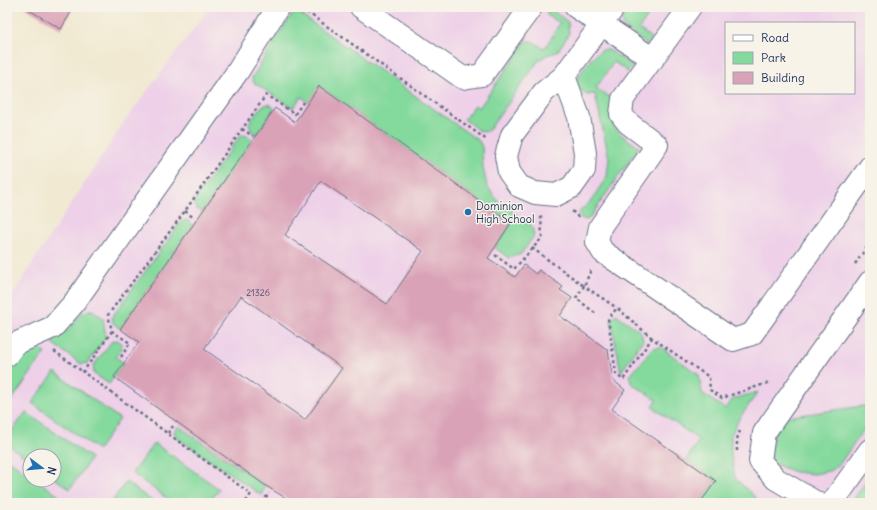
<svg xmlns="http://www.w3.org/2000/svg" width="877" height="510" viewBox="0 0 877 510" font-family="Delius,sans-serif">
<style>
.built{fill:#eed0e8;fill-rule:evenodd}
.green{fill:#84d99c;stroke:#50847d}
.building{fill:#daa2b7;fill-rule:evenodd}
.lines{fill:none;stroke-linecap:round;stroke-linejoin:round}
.minor-casing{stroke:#667086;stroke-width:24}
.path{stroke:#667086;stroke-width:2.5;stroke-dasharray:3 3;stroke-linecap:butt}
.minor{stroke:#fff;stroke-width:22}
.poi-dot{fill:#1f6fb2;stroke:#f7f3e8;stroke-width:1.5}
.labels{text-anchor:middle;stroke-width:3;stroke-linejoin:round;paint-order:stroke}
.number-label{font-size:9px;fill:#4b4c74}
.poi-label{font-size:11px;fill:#1b2f5e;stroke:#f7f3e8;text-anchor:start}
</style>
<rect width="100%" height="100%" fill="#f7f3e8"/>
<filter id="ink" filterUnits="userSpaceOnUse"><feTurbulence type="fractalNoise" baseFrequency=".025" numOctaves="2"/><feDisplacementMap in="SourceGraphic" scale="8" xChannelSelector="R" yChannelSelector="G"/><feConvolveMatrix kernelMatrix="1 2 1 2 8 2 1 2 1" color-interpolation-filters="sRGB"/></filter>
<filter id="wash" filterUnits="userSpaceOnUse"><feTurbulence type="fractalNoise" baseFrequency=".012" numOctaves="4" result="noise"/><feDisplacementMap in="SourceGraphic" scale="16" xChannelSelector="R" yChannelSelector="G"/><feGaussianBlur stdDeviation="0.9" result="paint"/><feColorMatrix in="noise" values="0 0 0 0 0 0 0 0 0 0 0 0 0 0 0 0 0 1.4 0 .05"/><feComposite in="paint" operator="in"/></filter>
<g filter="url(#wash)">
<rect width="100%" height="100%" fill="#f1e9d1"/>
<path class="built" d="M210 7H870V503H7V303L124 122ZM726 23H854V93H726ZM30 456H54V480H30Z"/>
<path class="green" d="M297 7H305L300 14 479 141 482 147 483 167 487 186 498 201 532 226 534 236 521 254 509 258 495 248 511 223 320 87 309 102 301 97 293 108 254 83 252 78C267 54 281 30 297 7Z
M628 7H654L639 29 650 37 651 40 647 45 623 26C621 18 623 14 628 7Z
M552 10 568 22 569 34 557 52 547 55 539 60 489 130 485 132 478 130 464 119 475 105 479 108 526 41H531L545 48 560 23 548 16 546 12Z
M602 50H609L633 66 628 72 614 62 596 88 613 99C604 124 620 135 639 147L591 216 586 220 581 218 578 215 580 211 591 201 607 176 609 158 595 94 587 95 575 85C578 74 592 56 602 50Z
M269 104 275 108 256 135 251 131 249 123 262 106Z
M246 135 253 140 202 212 196 208 194 201 240 136Z
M187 220 193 225 120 329 113 323 112 317 181 222Z
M88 310H92L103 318 106 337 88 363 81 364 53 344 54 339 70 328 83 312 85 313Z
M616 314 641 332 643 340 621 372 611 321Z
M118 340 121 343 122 349 116 357 124 363 109 384 94 374 93 366 112 341Z
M38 347 45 353 7 407V376L26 350Z
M661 347 699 375 702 393 725 409 733 399 758 392 739 419 731 435V455L735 478 761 503H700L716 481 686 460 699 440 652 407 657 400 631 383 630 376 653 348Z
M55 372 120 419 98 450 32 403Z
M870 405V420L839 465 829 471 814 474 795 472 779 466 772 461 770 452 775 432 786 417Z
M26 412 91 458 70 489 54 478V456H30V461L7 444V438Z
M178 426 266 486 261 495 176 437 174 431Z
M154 443 219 489 209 503H173L132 473Z
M7 459 30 475V480H37L63 499 60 503H7Z
M870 476V503H851Z
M126 482 155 503H111Z"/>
<g id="blocks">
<path class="building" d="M24 7H74L61 29Z
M319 86 511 223 488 258 515 277 524 265 536 274 539 270 563 287 560 290 572 298 560 316 608 350 613 380 625 390 612 409 716 481 700 503H294L266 486 114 377 139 342 120 329 275 108 295 122ZM321 181 423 251 387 304 285 235ZM241 296 342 368 305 420 204 349Z"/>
</g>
</g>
<g filter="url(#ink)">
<use href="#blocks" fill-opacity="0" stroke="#667086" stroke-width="1"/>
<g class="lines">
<defs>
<path id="minor" d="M361 7 463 78 482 75 531 7
M576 7 653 59
M690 7 623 99 621 114 628 123 657 145 600 227 597 242 603 252 733 340 752 334 870 167
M564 76 579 117 585 153 584 170 572 187 556 195 535 193 519 186 509 172 506 156 512 135 544 92 564 76 614 7
M7 355 15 344 53 327 74 303 238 71 278 7
M817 503 776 479 760 461 764 433 870 282
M832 503 870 450"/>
</defs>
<use href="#minor" class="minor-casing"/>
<path class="path" d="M307 12 487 140
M242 129 253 136
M185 211 194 218
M574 211 573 212 580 219
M532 248 584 286 591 270
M495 255 514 269 542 238 541 215
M855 264 870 243
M595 313 576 298 584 286 617 308
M112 331 83 372 251 494 245 503
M652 338 617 308 608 319 616 374 623 380 652 338 709 377 710 390 722 398 771 382
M54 351 83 372
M121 357 130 343 112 331 108 315 185 211 266 95 295 114 304 101
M168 433 173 426
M737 451V439L740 431
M262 503 269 493"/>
<use href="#minor" class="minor"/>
</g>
</g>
<circle class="poi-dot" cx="468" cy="212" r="4"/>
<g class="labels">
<g class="number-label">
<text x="258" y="296">21326</text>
</g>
<g class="poi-label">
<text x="476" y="210">Dominion<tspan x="476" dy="13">High School</tspan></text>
</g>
</g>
<rect width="877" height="510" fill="none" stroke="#f7f3e8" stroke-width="24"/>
<rect x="725" y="22" width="130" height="72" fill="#f7f3e8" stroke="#9fa5b1"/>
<rect x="733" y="35" width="20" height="6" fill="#ffffff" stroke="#9fa5b1"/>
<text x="761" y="42" font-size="12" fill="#1b2f5e">Road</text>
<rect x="733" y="52" width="20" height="12" fill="#84d99c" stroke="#9fa5b1"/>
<text x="761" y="62" font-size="12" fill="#1b2f5e">Park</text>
<rect x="733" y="72" width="20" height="12" fill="#daa2b7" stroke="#9fa5b1"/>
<text x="761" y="82" font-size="12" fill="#1b2f5e">Building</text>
<g transform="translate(42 468) rotate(106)"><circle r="19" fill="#f7f3e8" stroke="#9fa5b1"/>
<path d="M0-3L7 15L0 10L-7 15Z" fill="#1f6fb2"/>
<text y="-6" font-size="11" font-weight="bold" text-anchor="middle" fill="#1b2f5e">N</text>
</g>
</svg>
